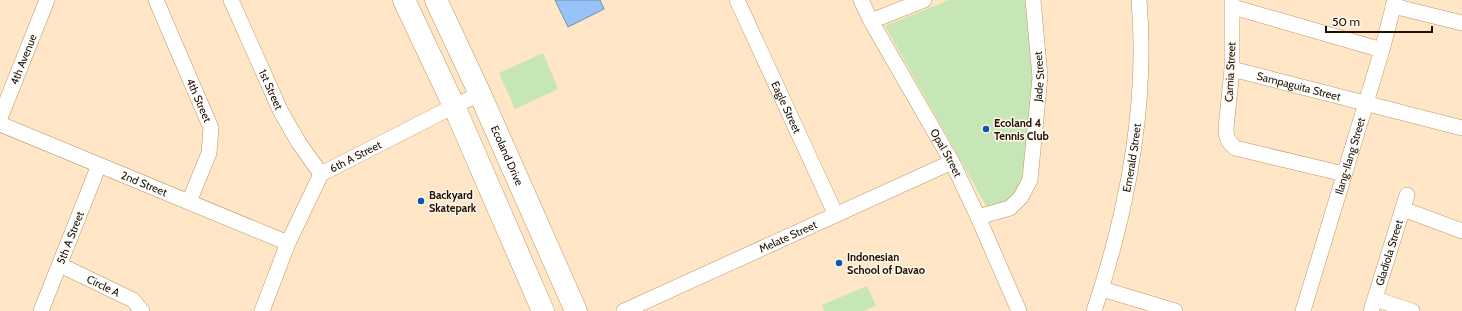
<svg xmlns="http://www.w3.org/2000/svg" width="1462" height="311" viewBox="0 0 1462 311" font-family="Cabin,sans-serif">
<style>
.green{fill:#c7e6b6}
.water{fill:#97c3f9;stroke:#738eae}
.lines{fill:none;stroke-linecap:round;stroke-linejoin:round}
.minor-casing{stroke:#bc9662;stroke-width:16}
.primary-casing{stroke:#bc9662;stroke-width:23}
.minor{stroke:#fff;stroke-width:15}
.primary{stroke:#fff;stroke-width:22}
.poi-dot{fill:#0957a6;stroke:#fef6ec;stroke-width:1.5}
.labels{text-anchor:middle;stroke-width:3;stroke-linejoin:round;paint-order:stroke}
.street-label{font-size:11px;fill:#201100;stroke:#fef6ec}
.poi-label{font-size:11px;font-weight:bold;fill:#201100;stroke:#fef6ec;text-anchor:start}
</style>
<rect width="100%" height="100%" fill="#ffe6c6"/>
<path class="green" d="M949 0H1031L1035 64 1022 181 1013 199 988 209 885 26Z
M543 53 558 89 515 109 499 73Z
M867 286 876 306 863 311H824L822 305Z"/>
<path class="water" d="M555 0H600L604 9 568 27Z"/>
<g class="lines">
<defs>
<g id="minor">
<path id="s1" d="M156 0 211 128 209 153 189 202"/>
<path id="s2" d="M231 0 281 112 299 143 321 174"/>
<path id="s3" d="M737 0 836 215"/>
<path id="s4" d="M861 0 871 21 952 162 978 217 1019 311"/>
<path d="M1232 0V69L1226 128C1226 137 1228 142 1235 148L1344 174"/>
<path d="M1393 6 1462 23"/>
<path d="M1233 7 1382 50"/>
<path d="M871 21 924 0"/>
<path id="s5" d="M1232 69 1462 128"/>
<path id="s6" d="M0 118 47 0"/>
<path id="s7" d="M0 124 288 243"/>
<path d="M1403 209 1462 231"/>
<path id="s8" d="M978 217 1010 208 1021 197 1030 180 1040 77 1033 0"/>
<path id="s9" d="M60 265 133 300 142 311"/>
<path d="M1102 289 1175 311"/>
<path d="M1375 299 1412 311"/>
<path id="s10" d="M41 311 99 165"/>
<path id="s11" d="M262 311 288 243 321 174 454 106 480 94"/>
<path id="s12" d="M624 311 952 162"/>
<path id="s13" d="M1094 311C1127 212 1148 105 1139 0"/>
<path id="s14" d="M1303 311 1382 50 1395 0"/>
<path id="s15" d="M1371 311 1407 195"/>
</g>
<g id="primary">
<path d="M404 0 454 106 543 311"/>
<path id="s16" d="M436 0 480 94 576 311"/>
</g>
</defs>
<use href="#minor" class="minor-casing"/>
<use href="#primary" class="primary-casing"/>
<use href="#minor" class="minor"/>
<use href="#primary" class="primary"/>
</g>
<g class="poi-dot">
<circle cx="986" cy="129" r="4"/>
<circle cx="421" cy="201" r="4"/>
<circle cx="839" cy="263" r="4"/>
</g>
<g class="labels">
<g class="street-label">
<text dy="4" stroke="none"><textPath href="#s6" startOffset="63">4th Avenue</textPath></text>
<text transform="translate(1230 72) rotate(-87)" y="4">Camia Street</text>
<text dy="4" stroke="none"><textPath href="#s8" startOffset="172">Jade Street</textPath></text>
<text dy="4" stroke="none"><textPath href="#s5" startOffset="69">Sampaguita Street</textPath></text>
<text dy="4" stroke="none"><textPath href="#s2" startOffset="98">1st Street</textPath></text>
<text dy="4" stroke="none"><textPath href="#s1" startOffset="109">4th Street</textPath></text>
<text dy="4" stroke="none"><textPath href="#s3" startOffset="118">Eagle Street</textPath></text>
<text dy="4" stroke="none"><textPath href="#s4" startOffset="175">Opal Street</textPath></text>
<text dy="4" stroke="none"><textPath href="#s16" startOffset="171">Ecoland Drive</textPath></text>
<text dy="4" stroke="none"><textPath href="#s11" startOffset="188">6th A Street</textPath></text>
<text dy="4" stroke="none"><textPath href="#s14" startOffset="162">Ilang-Ilang Street</textPath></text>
<text dy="4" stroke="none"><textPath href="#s13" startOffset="158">Emerald Street</textPath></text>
<text dy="4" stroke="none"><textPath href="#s7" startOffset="156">2nd Street</textPath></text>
<text dy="4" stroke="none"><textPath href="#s12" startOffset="180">Melate Street</textPath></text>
<text dy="4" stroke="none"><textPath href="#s10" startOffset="79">5th A Street</textPath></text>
<text dy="4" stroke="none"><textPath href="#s15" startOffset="61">Gladiola Street</textPath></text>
<text dy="4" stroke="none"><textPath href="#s9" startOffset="48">Circle A</textPath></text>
</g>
<g class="poi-label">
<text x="994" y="127">Ecoland 4<tspan x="994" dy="13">Tennis Club</tspan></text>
<text x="429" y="199">Backyard<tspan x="429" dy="13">Skatepark</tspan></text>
<text x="847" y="261">Indonesian<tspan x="847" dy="13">School of Davao</tspan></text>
</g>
</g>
<path d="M1326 26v6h106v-6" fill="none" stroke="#201100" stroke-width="2"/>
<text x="1332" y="26" font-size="12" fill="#201100" stroke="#fef6ec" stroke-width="3" paint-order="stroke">50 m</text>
</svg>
